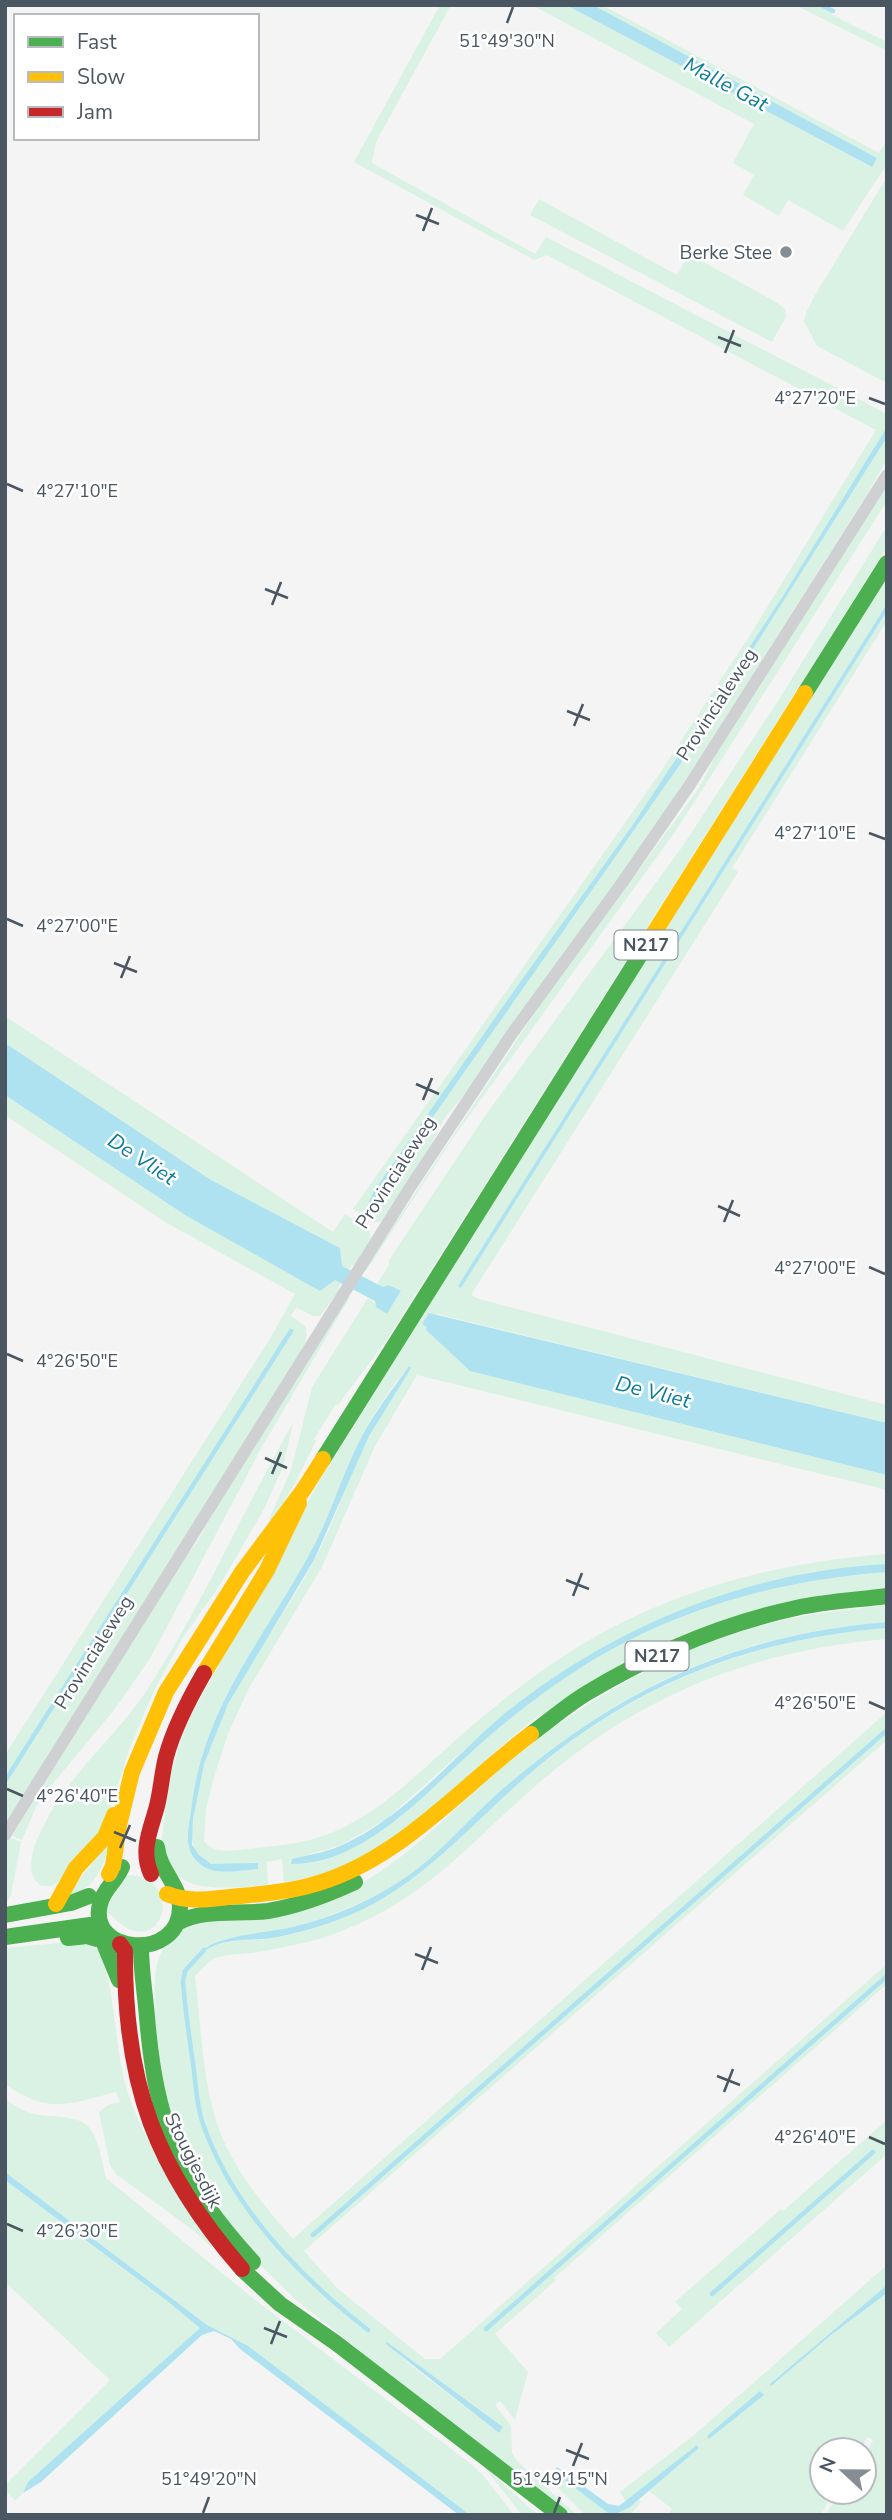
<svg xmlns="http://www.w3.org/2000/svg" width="892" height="2520" viewBox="0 0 892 2520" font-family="'Nunito Sans',sans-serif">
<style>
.green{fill:#d9f2e3;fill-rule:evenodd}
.water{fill:#aee2f0}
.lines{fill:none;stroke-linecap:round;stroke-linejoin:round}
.stream{stroke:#aee2f0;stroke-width:4.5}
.street{stroke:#ced0d2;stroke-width:12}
.fast{stroke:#4caf50;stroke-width:16}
.slow{stroke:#ffc107;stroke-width:16}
.jam{stroke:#c62828;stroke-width:16}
.ticks{fill:none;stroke:#4a5661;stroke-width:2.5}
.poi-dot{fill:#868d94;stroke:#fff;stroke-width:2.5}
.labels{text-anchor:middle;stroke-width:5;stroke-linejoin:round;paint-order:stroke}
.shield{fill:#fff;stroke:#808990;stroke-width:2}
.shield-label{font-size:18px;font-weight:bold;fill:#4a5661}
.poi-label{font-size:19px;fill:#4a5661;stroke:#fff;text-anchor:end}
.street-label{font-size:19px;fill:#4a5661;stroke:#fff}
.water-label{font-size:21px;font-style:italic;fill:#0c7c9b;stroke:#fff}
.ticks-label{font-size:18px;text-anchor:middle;fill:#4a5661;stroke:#fff;stroke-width:5;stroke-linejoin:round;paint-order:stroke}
</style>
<rect width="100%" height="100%" fill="#f4f4f4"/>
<path class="green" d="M440 5H451L376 142 372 163 535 254 546 237 887 414V459L864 499 690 773 631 862 465 1094 446 1116 429 1148 381 1222H373L353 1209 660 773 750 635 876 430 547 255 534 260 354 162Z
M532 5H566L871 167 877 158 593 5H602L879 153 887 140V164L843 231 788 200 779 216 743 195 754 175 733 163 754 124Z
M795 5H821L833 11 832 15 887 42V51Z
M887 177V383L817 346 804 321 806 313 815 295Z
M539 199 677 275 689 254 776 302 785 309 786 317 772 342 530 215Z
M887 485V501L677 829 453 1138 366 1271 364 1270 542 1002 699 788 716 755Z
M887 526V547L386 1341 338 1405 336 1404 314 1439 316 1441 295 1483 272 1521 269 1519 291 1470 312 1387 368 1298 387 1314 401 1292 390 1285 383 1288 377 1284 389 1265V1260L485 1116 682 847 776 704Z
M887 576V604L459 1286 461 1288 887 611V621L732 868 738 872 471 1295 479 1299 887 1405V1423L437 1314 426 1330 470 1371 887 1475V1490L417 1375 375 1446 322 1567 249 1688 228 1734 215 1774 206 1809 204 1841C215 1855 232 1850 248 1849 274 1846 302 1844 326 1835 381 1814 422 1769 466 1731 512 1691 562 1653 617 1625 702 1582 793 1561 887 1554V1564L810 1572 760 1584 685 1609 619 1639 482 1734 385 1820 339 1846 292 1859 291 1864C360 1868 438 1779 487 1737 518 1711 550 1686 585 1665 677 1608 780 1580 887 1572V1589L821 1595 562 1701 529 1723 498 1749 419 1820 348 1867 284 1883 282 1859 267 1862 268 1885C224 1888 163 1899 162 1836L170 1776 186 1725 321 1478ZM409 1366C393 1393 375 1421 362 1450 346 1485 334 1522 316 1557 272 1642 202 1715 194 1814 191 1839 188 1850 211 1864H257L258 1869C234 1871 204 1879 191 1853 185 1841 189 1824 191 1811 204 1701 267 1637 315 1544 331 1512 342 1478 357 1446 369 1419 390 1389 409 1366Z
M5 1016 333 1232 345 1214 369 1230 371 1238 355 1266 352 1265 349 1269 342 1266 340 1248 211 1180 5 1043Z
M5 1095 185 1215 320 1290 335 1280 341 1283 338 1288 340 1289 320 1316H313L296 1307 291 1316 305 1326C309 1336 305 1343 301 1352L5 1825V1755L271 1337 295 1294 165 1222 5 1115Z
M348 1296 350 1297 263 1445 151 1657 114 1710 45 1793 35 1809 22 1840 12 1836 181 1563 197 1542 215 1510Z
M293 1423 283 1467 264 1509 220 1585 182 1639 154 1691 129 1750 109 1814 101 1832 61 1879 52 1886H42C19 1873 38 1836 47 1819 72 1772 115 1737 145 1693 201 1608 242 1512 293 1423Z
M887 1605V1622C731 1635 623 1687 505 1787 467 1820 434 1863 390 1888 360 1904 329 1917 297 1926 272 1933 218 1935 201 1951L202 1953C222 1937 249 1942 273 1938 308 1932 342 1920 373 1904 434 1870 475 1821 527 1776 632 1686 749 1639 887 1628V1639C748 1651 638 1696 533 1788 488 1827 447 1873 396 1904 373 1918 345 1931 319 1939 297 1945 274 1949 252 1953 241 1954 225 1954 215 1958 208 1962 201 1970 195 1976 201 2024 202 2083 219 2129 234 2170 264 2206 293 2239L887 1712V1740L304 2251 338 2289 425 2359H440L887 1964V1984L554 2278 556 2280 495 2334 528 2372 515 2420 500 2401 495 2405 511 2426 512 2453 517 2461 577 2515H567L296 2300C269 2274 225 2232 207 2200 194 2176 180 2149 170 2123 160 2094 147 1982 160 1955 165 1943 175 1936 185 1928L360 1884C415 1853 455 1807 503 1767 582 1702 671 1648 771 1623 809 1613 848 1610 887 1605ZM387 2342 502 2426 499 2433 408 2363Z
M10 1838 21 1842 11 1895 5 1906V1844Z
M110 1841C105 1865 94 1892 66 1896Z
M126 1875C179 1874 169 1943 131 1930 121 1926 113 1916 104 1910Z
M70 1942 84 1944 98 1949C117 1991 113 2044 127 2090 145 2147 182 2198 213 2249L193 2230 116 2174 110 2165 99 2112 108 2105 120 2102 116 2092C69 2104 49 2115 5 2084V1948Z
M5 2099C15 2106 23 2111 34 2114 50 2118 82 2114 91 2130 100 2144 102 2162 106 2178L250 2296 471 2464 483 2475 514 2515H470L248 2347 207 2325 5 2172Z
M887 2120V2154L669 2347 656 2333 682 2309 675 2302 781 2209 783 2211Z
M5 2180 166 2300 200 2328 28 2482 23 2493 15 2501 5 2490V2485L110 2380 5 2282Z
M887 2265V2285L770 2384 771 2385 831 2335 887 2293V2515H826L839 2492H864V2458L873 2440 867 2437 861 2450H822V2492H833L821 2515H668L672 2509 649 2491 699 2448 697 2445 626 2502 620 2492 693 2436Z
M484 2467 538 2515H522Z
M554 2472 608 2513H619L639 2500 641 2502 630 2515H585L549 2479Z"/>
<path class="water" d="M566 5H593L877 158 872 167Z
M887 427V437L681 763 369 1208 367 1206 374 1191 516 988 632 826 783 596Z
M887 604V611L461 1288 458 1286Z
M5 1043 211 1180 340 1248 342 1266 383 1287 389 1285 401 1291 387 1314 376 1307 375 1301 335 1280 320 1291 185 1215 5 1095Z
M429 1313 887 1423V1475L470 1371 426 1330 427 1327 422 1324Z
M409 1366 411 1368 369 1436 314 1560 228 1704 204 1764 193 1819 192 1845 199 1855 211 1864 258 1863V1869C233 1871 205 1879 191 1853 185 1841 189 1824 191 1811 203 1706 262 1642 310 1553 329 1519 340 1481 357 1446 370 1418 391 1392 409 1366Z
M887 1564V1572C780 1580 677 1608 585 1665 550 1687 518 1711 487 1738 433 1784 368 1865 291 1864L292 1859C307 1855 323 1853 338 1847 403 1819 450 1760 503 1715 611 1627 747 1571 887 1564Z
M887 1622V1628C749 1639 632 1685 527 1776 475 1821 434 1870 373 1904 343 1920 311 1930 278 1937 253 1942 223 1936 202 1953L200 1952C221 1933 268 1934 296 1926 329 1918 360 1905 389 1888 434 1863 466 1820 505 1787 621 1688 733 1635 887 1622Z
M5 2172 207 2325 248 2346 470 2515H459L240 2349 231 2339 214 2331 202 2335 41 2482 23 2493 28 2482 200 2328 166 2300 5 2180Z
M887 2285V2293L831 2335 771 2386 770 2384Z
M387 2342 503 2427 499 2433 386 2344Z
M760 2391 764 2395 709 2439 707 2436Z
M697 2445 699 2448 630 2507 616 2514 608 2513 554 2472 557 2467 608 2504 619 2506Z"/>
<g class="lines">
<path class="stream" d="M821 5 833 11
M5 1781 291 1331
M204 1950 185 1971 183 1981C185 2011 190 2041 194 2071 196 2088 197 2107 203 2124 232 2207 300 2277 368 2330
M313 2235 887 1730
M712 2294 873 2152
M486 2329 887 1976"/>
<path class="street" d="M5 1835 409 1189 511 1035 622 883 689 786 887 475"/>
<path class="fast" d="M805 693 887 563
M323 1459 647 944
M531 1734C549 1721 567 1705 587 1693 652 1654 722 1624 796 1608 826 1601 857 1600 887 1596
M122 1867C117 1880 103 1890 100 1904 87 1955 180 1962 180 1907 180 1885 159 1870 157 1847
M5 1915 71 1903 89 1896
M177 1923C205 1908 237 1915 268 1911 298 1906 327 1895 355 1882
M5 1937 90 1925
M68 1938 87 1936 97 1939
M105 1946 119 1980
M141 1947C141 1970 145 1993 147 2017 156 2125 179 2181 253 2262
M242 2269 280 2304 336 2343 560 2515"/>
<path class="slow" d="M647 944 805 693
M204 1673 267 1570 299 1503
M109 1874 113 1866 119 1825 132 1772 166 1692 242 1572 304 1489 323 1459
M167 1894C193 1904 213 1898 240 1896 262 1894 286 1892 308 1886 397 1864 460 1787 531 1734
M56 1904 76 1868 105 1837 114 1815"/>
<path class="jam" d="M151 1874C140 1850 151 1829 157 1806 161 1790 162 1773 166 1757 174 1727 189 1699 204 1673
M120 1944 125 1951C124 2084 155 2169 242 2269"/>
</g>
<path class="ticks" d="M507 23 513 7M416 215 439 224M423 231 432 208M718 337 741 346M725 353 734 330M869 398 885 404M7 484 23 491M265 589 288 598M272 605 281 582M567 711 590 720M574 726 583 704M869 833 885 839M7 919 23 926M114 963 137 972M121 978 130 956M416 1084 439 1094M423 1100 432 1078M718 1206 740 1216M724 1222 733 1200M869 1267 885 1274M7 1354 23 1361M265 1458 287 1468M272 1474 281 1452M566 1580 589 1589M573 1596 582 1573M869 1702 885 1709M7 1789 23 1796M114 1832 136 1841M120 1848 130 1825M415 1954 438 1963M422 1970 431 1947M717 2076 740 2085M724 2092 733 2069M869 2137 885 2144M7 2224 23 2231M264 2328 287 2337M271 2344 280 2321M566 2450 589 2459M573 2466 582 2443M203 2513 209 2497M554 2513 560 2497"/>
<circle class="poi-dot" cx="786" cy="252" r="7"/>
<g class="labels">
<g class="shield">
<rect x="614.5" y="930.5" width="63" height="29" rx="5"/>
<rect x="625.5" y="1641.5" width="63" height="29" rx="5"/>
</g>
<g class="shield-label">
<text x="646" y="951">N217</text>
<text x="657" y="1662">N217</text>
</g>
<g class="poi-label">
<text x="772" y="259">Berke Stee</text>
</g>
<g class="street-label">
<text transform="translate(716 704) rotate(-57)" y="7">Provincialeweg</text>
<text transform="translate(395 1172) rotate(-57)" y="7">Provincialeweg</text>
<text transform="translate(93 1652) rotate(-58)" y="7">Provincialeweg</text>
<text transform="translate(194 2160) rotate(63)" y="7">Stougjesdijk</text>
</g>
<g class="water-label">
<text transform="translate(726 84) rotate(28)" y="7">Malle Gat</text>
<text transform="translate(142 1159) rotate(33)" y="7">De Vliet</text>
<text transform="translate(653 1392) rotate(14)" y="7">De Vliet</text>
</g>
</g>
<g class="ticks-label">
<text x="507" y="47">51°49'30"N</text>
<text x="815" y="404">4°27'20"E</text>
<text x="77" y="497">4°27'10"E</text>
<text x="815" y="839">4°27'10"E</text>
<text x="77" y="932">4°27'00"E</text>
<text x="815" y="1274">4°27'00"E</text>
<text x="77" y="1367">4°26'50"E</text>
<text x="815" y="1709">4°26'50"E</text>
<text x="77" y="1802">4°26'40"E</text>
<text x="815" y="2143">4°26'40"E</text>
<text x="77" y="2237">4°26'30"E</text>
<text x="209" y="2485">51°49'20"N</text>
<text x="560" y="2485">51°49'15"N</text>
</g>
<rect width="892" height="2520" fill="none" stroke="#4a5661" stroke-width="14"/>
<rect x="14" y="14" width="245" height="126" fill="#ffffff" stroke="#b7bbc0" stroke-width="2"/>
<rect x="28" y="37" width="35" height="10" fill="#4caf50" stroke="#b7bbc0" stroke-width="2"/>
<text x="77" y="49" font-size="21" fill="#4a5661">Fast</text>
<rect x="28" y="72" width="35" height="10" fill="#ffc107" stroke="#b7bbc0" stroke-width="2"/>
<text x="77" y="84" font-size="21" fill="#4a5661">Slow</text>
<rect x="28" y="107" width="35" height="10" fill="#c62828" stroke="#b7bbc0" stroke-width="2"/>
<text x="77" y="119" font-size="21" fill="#4a5661">Jam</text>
<g transform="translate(843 2471) rotate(292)"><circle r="33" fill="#ffffff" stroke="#b7bbc0" stroke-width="2"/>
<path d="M0-5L12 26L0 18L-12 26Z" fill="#868d94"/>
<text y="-10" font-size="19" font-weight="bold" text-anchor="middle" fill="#4a5661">N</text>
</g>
</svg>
